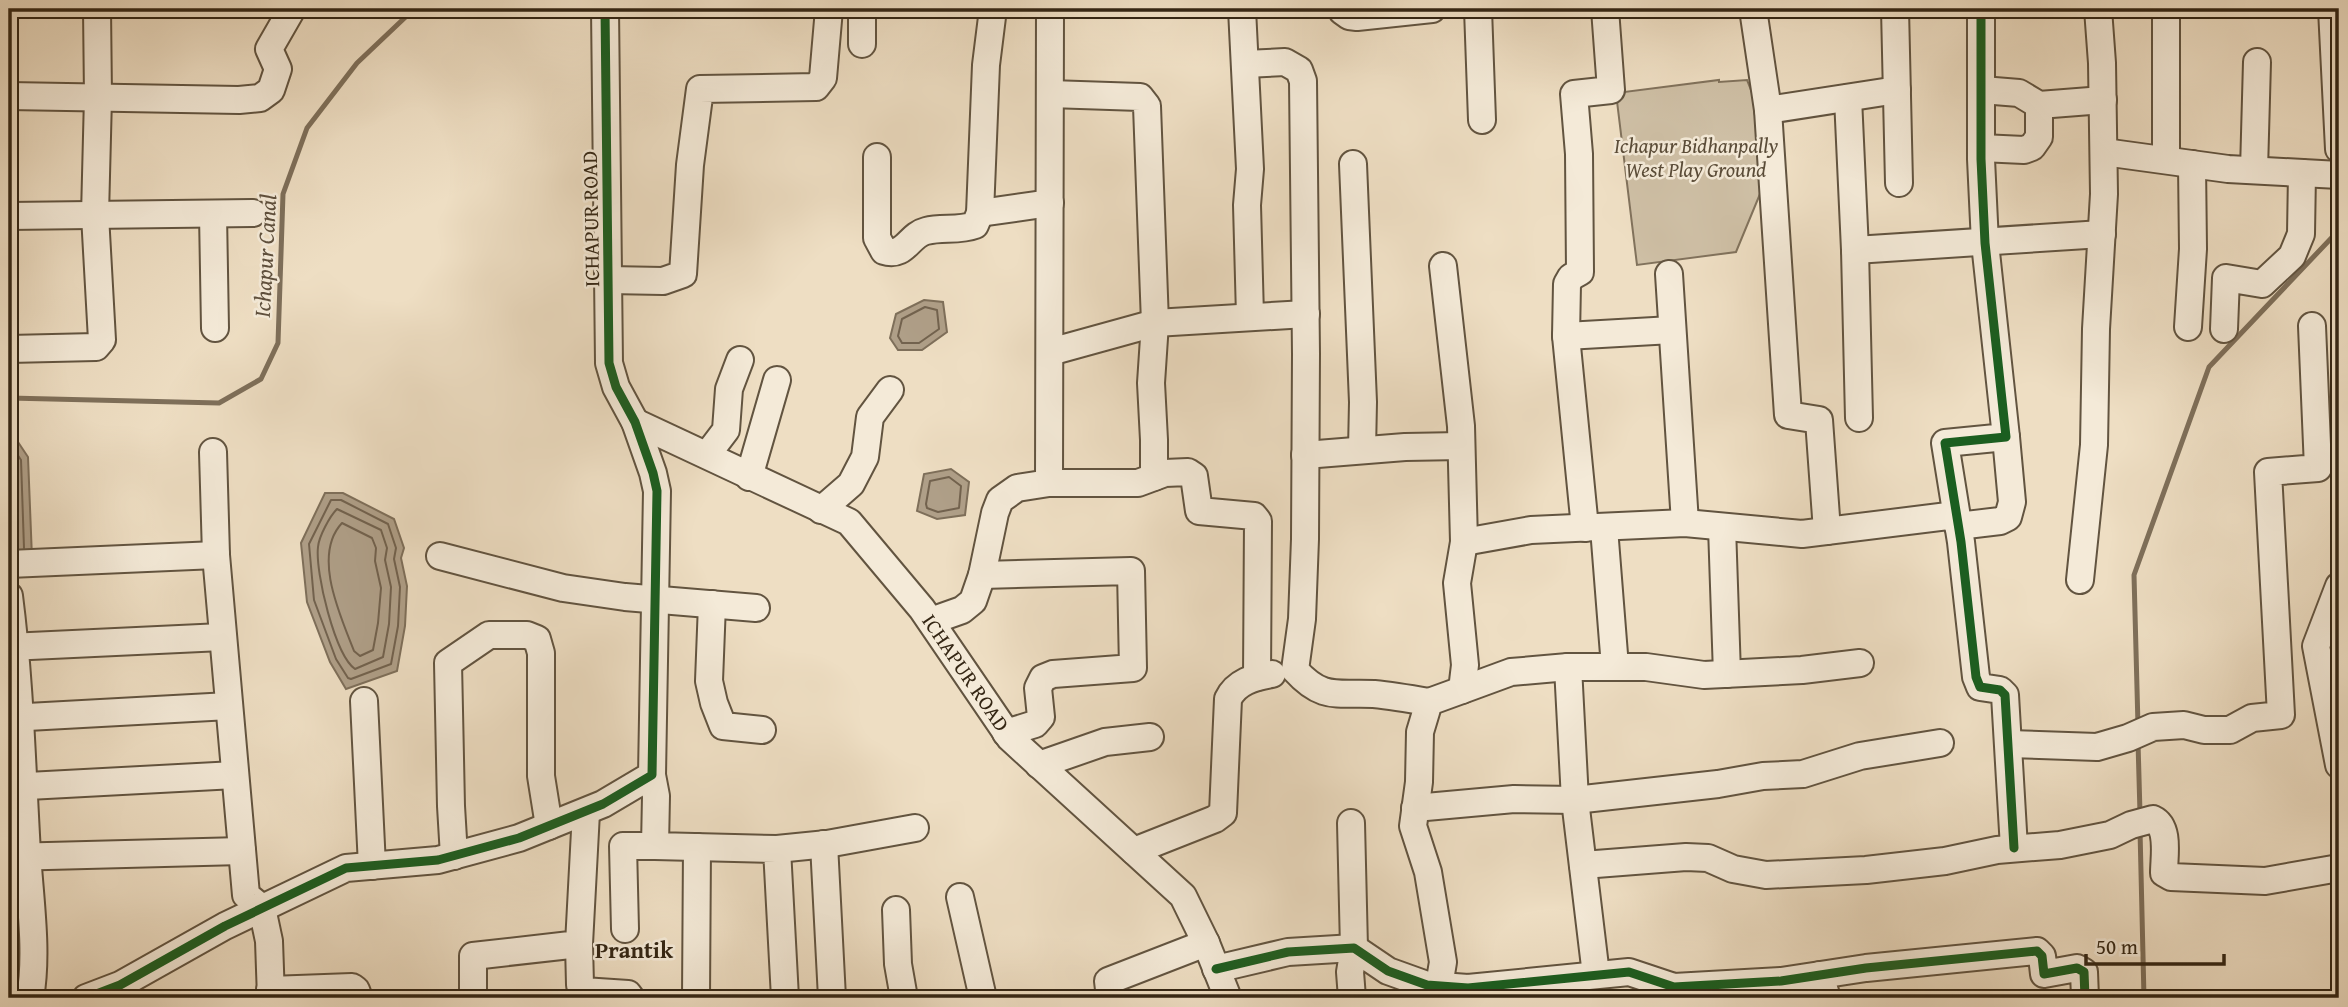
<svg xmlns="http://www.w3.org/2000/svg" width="2348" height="1007" viewBox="0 0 2348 1007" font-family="'Gentium Book Plus',serif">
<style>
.green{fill:#cebfa5;stroke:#81725c;stroke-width:2}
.water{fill:#af9f88;stroke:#7e6f5a;stroke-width:2}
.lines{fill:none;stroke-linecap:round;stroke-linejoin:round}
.shore{stroke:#72624e;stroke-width:2}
.stream{stroke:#7e6f5a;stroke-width:5}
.minor-casing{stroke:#625440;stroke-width:30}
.minor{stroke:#f4ead8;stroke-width:26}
.cycleway-casing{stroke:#f4ead8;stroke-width:13}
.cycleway{stroke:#1b5e20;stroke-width:9}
.labels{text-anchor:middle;stroke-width:5;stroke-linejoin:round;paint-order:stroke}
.park-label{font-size:21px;font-style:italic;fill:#5a4c38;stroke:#f4ead8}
.street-label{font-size:21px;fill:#342614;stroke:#f4ead8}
.water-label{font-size:23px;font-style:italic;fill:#5f503d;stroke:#f4ead8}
.neighbourhood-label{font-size:23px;font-weight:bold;fill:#342614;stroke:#f4ead8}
</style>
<rect width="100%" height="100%" fill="#eedec3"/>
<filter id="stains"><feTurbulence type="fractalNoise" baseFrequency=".00286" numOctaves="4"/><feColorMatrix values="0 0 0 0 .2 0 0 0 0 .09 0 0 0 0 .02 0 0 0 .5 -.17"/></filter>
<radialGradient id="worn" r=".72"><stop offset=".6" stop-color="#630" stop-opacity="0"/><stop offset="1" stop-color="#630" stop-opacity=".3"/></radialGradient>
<path class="green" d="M1719 80V82L1747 80 1760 113 1767 177 1736 252 1637 265 1616 93Z"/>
<path class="water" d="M924 300 943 302 947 332 922 350H898L890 338 896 314Z
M16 439 28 457 32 558H9V440Z
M951 469 969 482 965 515 937 519 917 511 924 474Z
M325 493H343L394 519 404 548 401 558 407 586 405 626 397 671 346 689 330 662 307 602 301 543Z"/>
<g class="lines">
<path class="shore" d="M925 307 937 310 939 329 919 343H902L898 336 902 319Z
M9 446 13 448 21 460 24 548
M9 457 13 463 16 539 14 542H9
M949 477 961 486 959 508 938 512 927 508 926 504 930 481Z
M331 500H341L388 524 396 548 394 559 400 587 398 626 391 664 351 679 348 678 336 659 314 600 309 544Z
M337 509 381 530 387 548 385 560 391 587 389 624 383 657 355 669C335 655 315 572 318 547 319 536 330 516 337 509Z
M342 523 372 538 376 548 375 561 381 588 378 623 373 650 360 656 354 651C340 615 312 555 342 523Z"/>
<path class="stream" d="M9 398 219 403 261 379 278 343 283 194 307 128 357 63 414 9
M2138 726 2134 575 2209 367 2339 230
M2138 742 2140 813
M2140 830 2144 998"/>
<defs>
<g id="minor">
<path d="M862 9V44"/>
<path d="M1242 9 1250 169 1247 205 1250 316"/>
<path d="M1341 9 1342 11 1349 16 1357 17 1432 9"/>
<path d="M1478 9 1482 120"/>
<path d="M1753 9 1768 110 1788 415 1819 420 1827 531"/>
<path d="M1895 9 1899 183"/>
<path d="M1981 9V159L1985 243 2006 437 1945 443 1961 542 1976 677 1980 687 2000 690 2005 695 2014 848"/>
<path d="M2166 9V160"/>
<path d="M2332 9 2339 149"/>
<path d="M1245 64 1285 62 1299 70 1303 81 1306 354 1305 539 1302 619 1295 670C1323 701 1337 692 1374 694 1393 696 1411 699 1429 702"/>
<path d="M1982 90 2019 93 2039 105 2103 100"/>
<path d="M1050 94 1140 97 1147 106 1155 323 1151 383 1154 440V477"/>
<path d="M9 96 239 100 260 98 271 90 278 69 269 49 292 9"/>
<path d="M1848 98 1855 250 2102 234"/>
<path d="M1768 110 1897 90"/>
<path d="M1981 148 2024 150 2032 147 2039 137V105"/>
<path d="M2104 152 2228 169 2339 175"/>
<path d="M877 157V238L884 251C905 258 909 235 926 231 942 227 959 231 975 225L980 213 986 65 993 9"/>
<path d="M1353 164 1363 402 1362 450"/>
<path d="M2254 170 2257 62"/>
<path d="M980 213 1050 203"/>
<path d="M213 214 215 328"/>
<path d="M9 216 253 213"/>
<path d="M1855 250 1859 418"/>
<path d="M1669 274 1685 523"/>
<path d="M609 280 663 281 683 274 690 165 700 89 816 87 823 78 829 9"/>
<path d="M2188 327 2193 249 2192 164"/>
<path d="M2224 329 2226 278 2262 284 2292 256 2301 234 2302 173"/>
<path d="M1566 336 1672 330"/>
<path d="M9 349 96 347 102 340 95 215 98 97 97 9"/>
<path d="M1050 352 1155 323 1306 314"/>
<path id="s1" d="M635 422 849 522 922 609 1010 738 1183 896 1206 943 1228 998"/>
<path d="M213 452 216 555 246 895 262 908 269 941 271 998"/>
<path d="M707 455 726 430 729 389 740 360"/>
<path d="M1305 455 1405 447 1461 446"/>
<path d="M749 477 777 380"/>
<path d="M1049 483 1050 9"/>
<path d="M821 510 851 484 865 457 870 417 890 390"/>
<path d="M1958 526 2000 521 2008 517 2012 502 2006 437"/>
<path d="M1722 527 1727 674"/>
<path d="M1585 528 1566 336 1567 284 1571 277 1580 272 1579 154 1574 94 1611 90 1605 9"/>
<path d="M1604 528 1615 667"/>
<path d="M1464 542 1531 530 1685 523 1802 534 1956 515"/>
<path d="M440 556 563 588 625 597 756 608"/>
<path d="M9 564 216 555"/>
<path d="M982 575 1131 571 1133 668 1053 674 1043 678 1038 688 1041 717 1035 724 1006 733"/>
<path d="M2080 580 2094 445 2096 329 2104 194 2102 63 2098 9"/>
<path d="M2339 586 2316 646 2339 765"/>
<path d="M9 596C20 681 22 767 27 853 30 901 38 952 30 998"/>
<path d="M712 604 709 681 714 703 723 726 762 730"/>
<path d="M931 621 962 610 973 601 982 575 995 513 1000 500 1017 488 1049 483H1138L1165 473 1188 472 1194 476 1199 511 1254 516 1258 521 1257 677"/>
<path d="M9 647 222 637"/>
<path d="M1568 667 1575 800 1596 975"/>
<path d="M1462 690 1511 672 1568 667H1646L1704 675 1802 670 1860 663"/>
<path d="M364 701 372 866"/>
<path d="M9 718 229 706"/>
<path d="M2009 744 2097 747 2128 738 2153 727 2184 725 2204 730H2230L2252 718 2281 715 2268 472 2318 468 2312 326"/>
<path d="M1039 765 1105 742 1150 737"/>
<path d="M652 775 656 796 655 846 777 849 785 998"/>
<path d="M9 787 235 775"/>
<path d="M1415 808 1514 799 1575 800 1718 784 1763 776 1803 774 1860 756 1940 743"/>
<path d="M1351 823 1354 948 1350 972 1352 998"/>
<path d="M824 844 832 998"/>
<path d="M777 849 827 844 915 828"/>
<path d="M1134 851 1215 819 1223 813 1228 699C1236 682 1254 677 1272 674"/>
<path d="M454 856 451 806 448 663 489 635H527L537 639 541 653V776L549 826"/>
<path d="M9 857 242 851"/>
<path d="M1583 865 1686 857 1708 858 1733 869 1766 875 1866 870 1945 861 1997 850 2060 845 2110 835 2131 825 2153 819C2170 827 2164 856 2164 873L2171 877 2265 881 2339 868"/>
<path d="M960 897 983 998"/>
<path d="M896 910 898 964 904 998"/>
<path d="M625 929 623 846H655"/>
<path d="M579 944 580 985 583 991 628 994 631 998"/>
<path d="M1216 969 1288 952 1354 948 1388 971 1427 985 1468 988 1629 972 1674 987 1781 981 1866 968 2037 951 2042 956 2044 974 2077 968 2084 972 2085 998"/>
<path d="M1820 975 1827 998"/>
<path d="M270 990 352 987 356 990 359 998"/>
<path d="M86 998 120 985 225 926 346 868 438 860 519 838 603 804 652 775 657 491 653 473 635 422 616 387 609 363 605 9"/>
<path d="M473 998V956L579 944 586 812"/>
<path d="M696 998 697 847"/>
<path d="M1110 998 1108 981 1206 943"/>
<path d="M1437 998 1443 962 1428 872 1413 826 1419 782 1420 732 1429 702 1462 690 1465 665 1457 583 1464 542 1461 426 1443 266"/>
</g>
</defs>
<use href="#minor" class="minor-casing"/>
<use href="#minor" class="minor"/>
<defs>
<path id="cycleway" d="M1981 9V159L1985 243 2006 437 1945 443 1961 542 1976 677 1980 687 2000 690 2005 695 2014 848
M1216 969 1288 952 1354 948 1388 971 1427 985 1468 988 1629 972 1674 987 1781 981 1866 968 2037 951 2042 956 2044 974 2077 968 2084 972 2085 998
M86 998 120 985 225 926 346 868 438 860 519 838 603 804 652 775 657 491 653 473 635 422 616 387 609 363 605 9"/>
</defs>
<use href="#cycleway" class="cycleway-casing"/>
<use href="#cycleway" class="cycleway"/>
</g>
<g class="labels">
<g class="park-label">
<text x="1696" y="153">Ichapur Bidhanpally<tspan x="1696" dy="24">West Play Ground</tspan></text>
</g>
<g class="street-label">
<text transform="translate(591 219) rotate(-91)" y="7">ICHAPUR ROAD</text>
<text dy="7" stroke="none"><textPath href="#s1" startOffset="427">ICHAPUR ROAD</textPath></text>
</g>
<g class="water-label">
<text transform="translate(265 256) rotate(-87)" y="8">Ichapur Canal</text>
</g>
<g class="neighbourhood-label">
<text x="634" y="958">Prantik</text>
</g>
</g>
<rect width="2348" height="1007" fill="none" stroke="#eedec3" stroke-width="35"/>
<rect x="10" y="10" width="2327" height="986" fill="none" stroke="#342614" stroke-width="3.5"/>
<rect x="18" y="18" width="2313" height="972" fill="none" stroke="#342614" stroke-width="2"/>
<path d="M2086 954v10h138v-10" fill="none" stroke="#342614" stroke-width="3.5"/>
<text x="2096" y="954" font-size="21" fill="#342614" stroke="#f4ead8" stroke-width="5" paint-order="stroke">50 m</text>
<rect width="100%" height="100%" filter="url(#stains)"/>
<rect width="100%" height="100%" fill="url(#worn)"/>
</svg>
